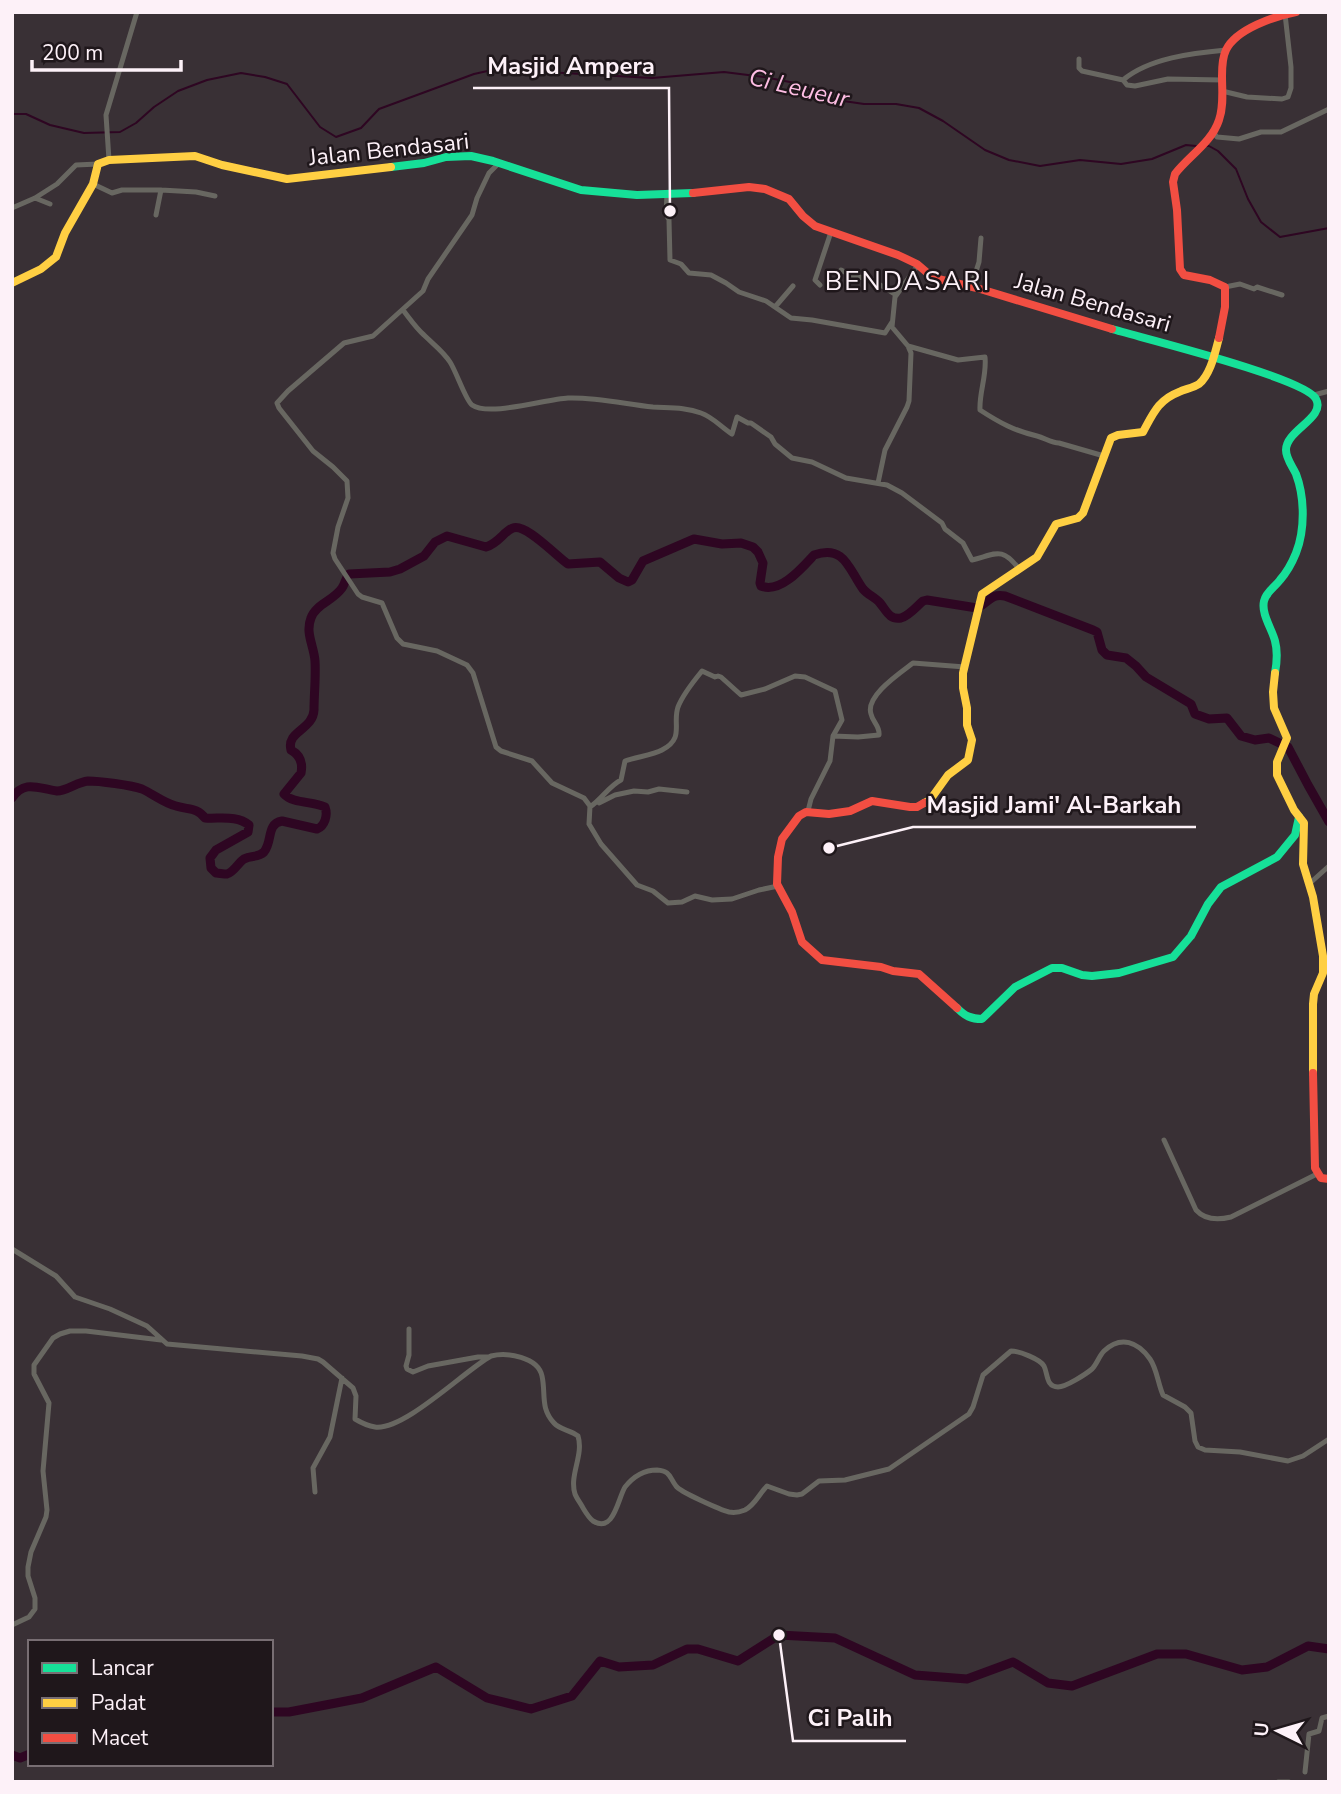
<svg xmlns="http://www.w3.org/2000/svg" width="1341" height="1794" viewBox="0 0 1341 1794" font-family="'Nunito Sans',sans-serif">
<style>
.lines{fill:none;stroke-linecap:round;stroke-linejoin:round}
.stream{stroke:#2e0622;stroke-width:2}
.river{stroke:#2e0622;stroke-width:9}
.street{stroke:#686761;stroke-width:5}
.fast{stroke:#16e098;stroke-width:8}
.slow{stroke:#ffcf43;stroke-width:8}
.jam{stroke:#f24e42;stroke-width:8}
.labels{text-anchor:middle;stroke-width:5;stroke-linejoin:round;paint-order:stroke}
.street-label{font-size:23px;fill:#fdf1f8;stroke:#1f171b}
.water-label{font-size:24px;font-style:italic;fill:#febde3;stroke:#1f171b}
.quarter-label{font-size:26px;letter-spacing:2px;fill:#fdf1f8;stroke:#1f171b}
.leader{fill:none;stroke:#fdf1f8;stroke-width:2.5}
.callout-dot{fill:#fdf1f8;stroke:#1f171b;stroke-width:2.5}
.callout-label{font-size:24px;text-anchor:middle;font-weight:bold;fill:#fdf1f8;stroke:#1f171b;stroke-width:5;stroke-linejoin:round;paint-order:stroke}
</style>
<rect width="100%" height="100%" fill="#393035"/>
<g class="lines">
<path class="stream" d="M12 114H26L50 125 84 133 120 132 136 123 154 107 178 91 207 80 241 73 265 77 287 84 320 127 336 137 361 128 379 109 474 74 510 66 546 72 652 78 724 72 764 77 795 83 830 99 864 104H896L919 108 943 121 985 150 1009 160 1040 166 1080 160 1121 164 1152 159 1186 145 1196 146
M1205 146H1209L1218 151 1236 169 1248 199 1261 222 1280 237 1329 228"/>
<path class="river" d="M12 798C25 779 39 789 57 791 67 791 77 782 88 781 99 781 131 785 142 789 153 794 164 803 176 806 188 810 197 807 205 818 220 819 237 815 249 825L248 832 216 850 210 858 211 868 216 873C218 873 224 874 227 874 234 872 238 863 244 859 251 855 258 858 264 852 273 841 266 824 282 821L317 829C325 826 328 815 325 807 313 801 293 804 284 794L301 773C303 763 300 755 291 750 286 731 313 730 314 710 314 694 316 677 315 661 314 646 305 633 311 618 316 604 333 601 342 588 345 584 345 579 349 574L390 572 400 569 424 556 435 542 447 536 486 547C499 543 504 531 513 528 526 523 556 556 568 564L600 562 619 578 628 582 632 580 643 561 694 539 722 544 741 543 753 547 758 552 763 563 760 583 761 586C780 594 802 568 814 555 845 544 849 570 863 589 868 595 875 597 880 603 886 610 889 620 901 618 909 616 917 606 923 601L927 600 977 608C989 603 990 593 1005 596L1093 630 1097 632 1102 650 1107 655 1126 658 1136 666 1146 677 1191 704 1195 714 1209 719 1227 718 1241 736 1255 740 1269 738 1288 747 1308 785 1329 822
M271 1712H289L362 1698 436 1667 487 1698 531 1709 572 1696 600 1661 619 1667 653 1665 687 1649H698L738 1661 779 1635 835 1638 915 1675 967 1679 1013 1662 1048 1683 1072 1686 1157 1654H1186L1242 1670 1267 1667 1308 1646 1329 1649
M12 1755 20 1758 30 1754"/>
<path class="street" d="M1079 59V68L1082 71 1123 80C1149 58 1193 53 1226 50
M1123 80 1127 85 1135 86 1168 79 1222 80
M1222 91 1247 97 1282 99 1288 97 1291 88V67L1285 14
M1213 132 1217 137 1239 139 1261 132H1281L1329 109
M109 160 106 115 137 12
M499 163 489 173 477 198 472 215 428 279 423 291 373 336 344 343 288 391 277 403 279 408 313 451 333 467 347 481 348 498 338 527 333 553 335 559 358 594 362 597 382 603 397 638 403 644 437 651 467 665 473 673 496 747 501 751 532 761 552 783 584 798 590 806 589 824 601 844 637 885 653 891 668 903 682 902 695 896 712 900 732 899 759 890 778 886
M93 184 112 193 122 190H161L196 192 215 196
M667 194 666 214 669 220 670 260 681 264 689 273 711 275 726 283 739 292 766 301 791 318 812 320 885 333 892 322
M35 198 50 204
M12 208 35 198 57 184 76 165 98 164
M156 215 161 190
M841 270 852 276 871 279 896 295
M820 285 815 280 831 232
M971 287 979 262 981 238
M1225 287 1240 284 1254 289 1257 287 1282 295
M775 307 793 286
M403 310C410 319 416 328 424 335 433 344 443 351 450 362 456 371 466 401 472 405 489 417 546 399 568 398 596 397 625 404 653 407 669 408 686 407 701 413 713 417 722 428 732 434L737 417 748 423H751L771 437 775 444 792 458 812 462 846 478 887 485 902 493 942 523 945 529 963 543 972 560C996 554 1002 546 1019 569
M908 346 958 360 985 357C987 375 979 393 980 410 1000 423 1015 431 1037 436 1045 438 1051 443 1059 443L1104 456
M1314 395 1329 391
M878 483 885 450 907 407 909 401 911 353 908 346 892 327 895 297 918 265
M833 736 858 737 879 735C880 726 873 723 871 714 865 696 900 673 913 663L965 667
M599 803 615 795 634 791 648 792 659 789 687 792
M590 807C602 799 609 786 621 780L625 761C636 757 653 755 662 750 685 738 672 724 678 707 683 694 693 682 702 671L715 677 718 676 721 677 741 695 765 689 795 676 805 677 835 691 842 720 833 736 830 761 811 799 808 811
M1309 884 1329 866
M1164 1140 1196 1210C1205 1220 1219 1220 1231 1217L1317 1174
M12 1249 56 1276 75 1297 110 1309 147 1326 167 1344 302 1356 318 1359 323 1362 353 1388 356 1396 355 1419C360 1422 368 1426 375 1427 404 1431 464 1371 491 1356 507 1352 538 1357 542 1376 546 1394 540 1408 554 1423 560 1430 571 1430 578 1436 584 1455 569 1475 575 1494 577 1499 581 1504 583 1508 586 1513 589 1518 593 1521 614 1534 618 1498 625 1487 633 1477 644 1470 657 1470 671 1471 669 1477 676 1486 680 1492 721 1510 729 1512 734 1513 740 1512 745 1510 755 1505 759 1494 767 1486L789 1494 797 1495 802 1494 819 1481 845 1480 889 1469 969 1414 973 1407 983 1375 1011 1351C1019 1351 1040 1359 1044 1366 1048 1374 1046 1387 1058 1387 1066 1387 1086 1374 1092 1369 1097 1364 1099 1356 1104 1351 1121 1335 1138 1342 1150 1359 1157 1369 1158 1384 1163 1395L1185 1407 1191 1413 1195 1441 1198 1447 1205 1450 1240 1452 1288 1461 1303 1456 1329 1439
M409 1329V1355L406 1366 407 1369 413 1372 428 1366 478 1357H488
M315 1492 313 1468 330 1437 342 1378
M12 1625 29 1617 35 1609V1598L28 1576V1567L31 1552 46 1517 47 1510 43 1471 49 1403 34 1374V1365L53 1338 60 1334 70 1331H86L161 1340
M1305 1772 1309 1734 1319 1731 1322 1718 1329 1716
M1278 1782H1289"/>
<path class="fast" d="M391 167 424 163 446 157 471 156 493 161 581 190 637 195 693 193
M1112 329C1142 338 1306 378 1316 399 1326 418 1286 430 1286 450 1286 459 1293 467 1296 474 1305 498 1305 530 1296 553 1292 563 1287 572 1280 580 1275 587 1266 592 1264 601 1261 614 1272 629 1275 641 1278 652 1277 662 1275 673
M957 1008C965 1016 971 1019 982 1019L1015 987 1052 968H1062L1082 975 1092 976 1119 973 1173 957 1191 936 1208 904 1221 887 1277 857 1295 835 1299 817"/>
<path class="slow" d="M12 283 41 269 56 257 65 233 93 184 98 164 109 160 195 156 222 165 287 179 391 167
M1275 673 1273 692 1274 708 1287 738 1277 762V775L1294 810 1304 823 1303 864 1313 897 1323 956V973L1314 994 1313 1004V1073
M924 803 930 800 948 775 968 760 972 740 967 725V708L963 688V673L982 594 1037 557 1056 524 1078 518 1083 513 1111 438 1118 435 1143 432C1153 414 1158 400 1179 392 1185 389 1193 388 1199 384 1211 374 1215 352 1219 338"/>
<path class="jam" d="M693 193 749 187 765 189 789 199 803 216 815 226 898 255 917 264 931 276 938 279 977 288 1112 329
M1219 338 1225 307V287L1210 280 1184 275 1180 269 1177 210 1173 182 1175 174C1189 156 1212 142 1219 120 1224 106 1222 91 1222 76 1222 68 1222 58 1226 50 1236 29 1275 16 1296 12
M924 803 917 807H910L872 801 850 811 829 814 806 812 799 816 782 839 778 857 777 884 792 912 802 942 822 960 881 967 893 971 919 974 957 1008
M1313 1073 1315 1168 1321 1178 1329 1179"/>
</g>
<g class="labels">
<g class="street-label">
<text transform="translate(389 149) rotate(-6)" y="8">Jalan Bendasari</text>
<text transform="translate(1093 302) rotate(16)" y="8">Jalan Bendasari</text>
</g>
<g class="water-label">
<text transform="translate(799 88) rotate(13)" y="8">Ci Leueur</text>
</g>
<g class="quarter-label">
<text x="908" y="290">BENDASARI</text>
</g>
</g>
<path class="leader" d="M670 211L669 88H473M829 848L913 827H1196M779 1635L793 1741H906"/>
<g class="callout-dot">
<circle cx="670" cy="211" r="7"/>
<circle cx="829" cy="848" r="7"/>
<circle cx="779" cy="1635" r="7"/>
</g>
<g class="callout-label">
<text x="571" y="74">Masjid Ampera</text>
<text x="1054" y="813">Masjid Jami' Al-Barkah</text>
<text x="850" y="1726">Ci Palih</text>
</g>
<rect width="1341" height="1794" fill="none" stroke="#fdf1f8" stroke-width="28"/>
<rect x="28" y="1640" width="245" height="126" fill="#1f171b" stroke="#786e73" stroke-width="2"/>
<rect x="42" y="1663" width="35" height="10" fill="#16e098" stroke="#786e73" stroke-width="2"/>
<text x="91" y="1675" font-size="21" fill="#fdf1f8">Lancar</text>
<rect x="42" y="1698" width="35" height="10" fill="#ffcf43" stroke="#786e73" stroke-width="2"/>
<text x="91" y="1710" font-size="21" fill="#fdf1f8">Padat</text>
<rect x="42" y="1733" width="35" height="10" fill="#f24e42" stroke="#786e73" stroke-width="2"/>
<text x="91" y="1745" font-size="21" fill="#fdf1f8">Macet</text>
<g transform="translate(1278 1731) rotate(275)" stroke="#1f171b" stroke-width="5" paint-order="stroke">
<path d="M0-5L12 26L0 18L-12 26Z" fill="#fdf1f8"/>
<text y="-10" font-size="19" font-weight="bold" text-anchor="middle" fill="#fdf1f8">U</text>
</g>
<path d="M32 60v10h149v-10" fill="none" stroke="#fdf1f8" stroke-width="3.5"/>
<text x="42" y="60" font-size="21" fill="#fdf1f8" stroke="#1f171b" stroke-width="5" paint-order="stroke">200 m</text>
</svg>
